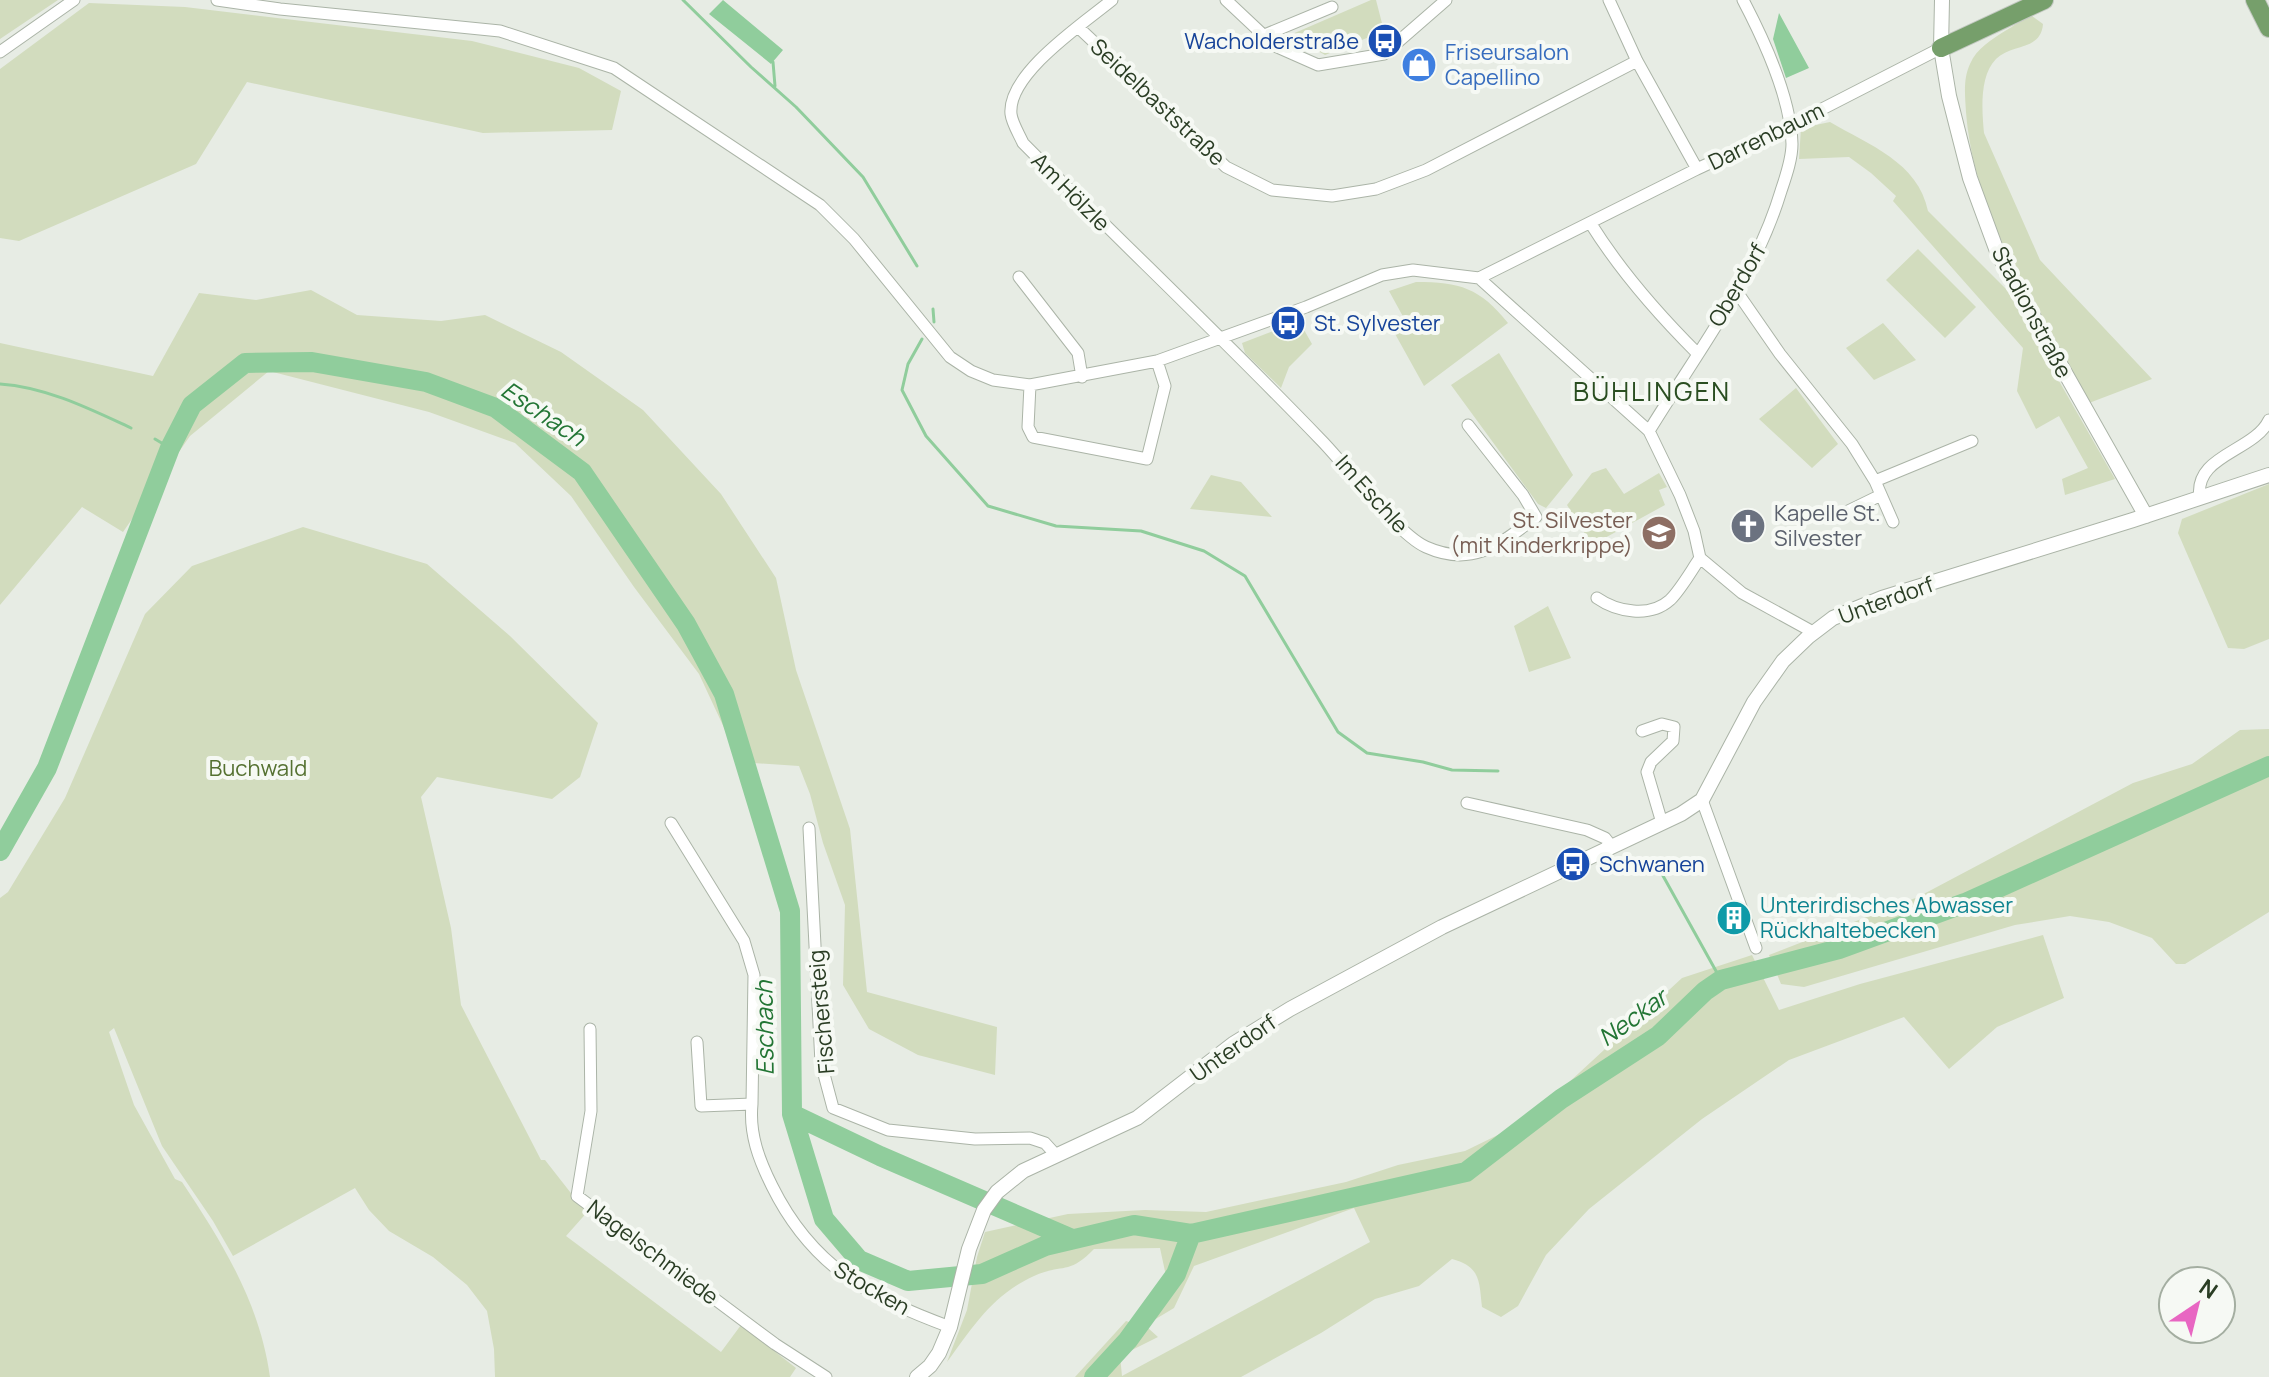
<svg xmlns="http://www.w3.org/2000/svg" width="2269" height="1377" viewBox="0 0 2269 1377" font-family="Manrope,sans-serif">
<style>
.green{fill:#d2dcbe}
.water{fill:#90cd9c}
.lines{fill:none;stroke-linecap:round;stroke-linejoin:round}
.stream{stroke:#90cd9c;stroke-width:3}
.river{stroke:#90cd9c;stroke-width:20}
.minor-casing{stroke:#abb4a7;stroke-width:13}
.tertiary-casing{stroke:#abb4a7;stroke-width:16}
.primary-casing{stroke:#c3c9c2;stroke-width:20}
.minor{stroke:#fff;stroke-width:11}
.tertiary{stroke:#fff;stroke-width:14}
.primary{stroke:#769f6b;stroke-width:18}
.labels{text-anchor:middle;stroke-width:8;stroke-linejoin:round;paint-order:stroke}
.transit-label{font-size:22px;fill:#164399;stroke:#f6f9f4;text-anchor:start}
.shop-label{font-size:22px;fill:#366cbe;stroke:#f6f9f4;text-anchor:start}
.street-label{font-size:22px;fill:#2a3d24;stroke:#f6f9f4}
.worship-label{font-size:22px;fill:#5b616d;stroke:#f6f9f4;text-anchor:start}
.education-label{font-size:22px;fill:#785e54;stroke:#f6f9f4;text-anchor:end}
.park-label{font-size:22px;fill:#557131;stroke:#f6f9f4}
.culture-label{font-size:22px;fill:#0d838f;stroke:#f6f9f4;text-anchor:start}
.water-label{font-size:24px;font-style:italic;fill:#227534;stroke:#f6f9f4}
.quarter-label{font-size:26px;letter-spacing:2px;fill:#2a4e21;stroke:#f6f9f4}
</style>
<rect width="100%" height="100%" fill="#e7ece4"/>
<path class="green" d="M0 0H58L0 39Z
M1371 0H1376L1384 31 1325 55 1290 35Z
M89 3 185 7 472 41 579 68 621 91 612 130 483 133 247 82 196 164 19 241 0 238V69Z
M2032 16 2043 24C2041 51 2012 43 1996 59 1979 76 1982 112 1984 133L2040 260 2152 379 2089 403C2040 312 1974 218 1966 112 1965 95 1963 79 1970 64 1977 48 1991 40 2005 31 2014 26 2022 19 2032 16Z
M1830 122C1869 145 1918 162 1928 211L2007 290 2115 479 2065 495 2062 479 2088 468 2059 416 2036 429 2017 391 2023 348 1893 201 1896 196 1871 173 1849 157 1799 159 1801 128Z
M1918 249 1976 307 1945 338 1886 280Z
M1416 282C1460 282 1480 288 1508 323L1424 386 1394 332 1406 322 1389 291Z
M311 290 357 315 441 321 485 315 561 352 643 410 721 494 776 578 796 670 850 829 867 992 997 1027 995 1075 918 1055 869 1029 843 985 845 905 823 843 810 794 799 766 740 762 699 674 634 587 571 496 515 443 429 412 269 371 190 436 123 532 82 507 0 605V343L153 376 199 293 256 300Z
M1299 321 1312 344 1289 367 1281 388 1245 353 1242 343Z
M1883 323 1916 360 1874 380 1846 348Z
M1499 353 1573 475 1546 508 1538 504 1451 385Z
M1796 388 1838 444 1812 468 1759 419Z
M1606 468 1624 494 1659 473 1667 487 1659 490 1665 505 1592 545 1567 505 1592 473Z
M1211 475 1241 482 1272 517 1190 509Z
M2269 484V639L2244 649 2228 648 2178 533 2182 519Z
M303 527 427 564 510 636 598 723 580 777 552 799 437 777 421 797 451 928 461 1005 541 1160H545L574 1197 590 1209 566 1236 721 1352 741 1325 796 1368 790 1377H495L494 1349 487 1311 467 1285 433 1257 389 1231 369 1210 355 1188 233 1256 213 1221 162 1146 114 1028 109 1032 134 1105 175 1179 182 1182C222 1242 260 1303 270 1377H0V898L8 892 65 798 145 614 192 566Z
M1548 606 1571 658 1529 672 1514 626Z
M2269 729V912L2185 964H2176L2152 938 2109 922 2070 916 2015 925 1804 987 1781 984 1769 955 1918 897 2133 783 2192 764 2240 730Z
M2043 935 2064 998 1997 1027 1949 1069 1904 1017 1789 1060 1702 1119 1589 1209 1546 1255 1518 1306 1501 1317 1482 1307C1479 1281 1481 1267 1452 1259L1419 1286 1375 1299 1321 1333 1241 1377H1075L1126 1321 1148 1328 1158 1337 1120 1356 1122 1376 1370 1242 1354 1208 1194 1266 1174 1308 1154 1320 1138 1310 1166 1276 1160 1248 1094 1249C1068 1276 1062 1263 1034 1276 992 1295 973 1327 947 1362L967 1310 977 1257 985 1232 1068 1214 1145 1210 1206 1212 1346 1182 1398 1165 1465 1151 1508 1130 1566 1085 1682 978 1752 955 1779 1010 1860 984Z"/>
<path class="water" d="M723 0 783 50 771 64 709 14Z
M1779 13 1809 68 1786 78 1773 39Z"/>
<g class="lines">
<path class="stream" d="M683 0 751 67 796 107 863 177 917 266
M773 62 775 86
M933 309 934 322
M922 339 908 364 902 390 926 436 988 506 1056 526 1141 531 1204 551 1245 576 1338 732 1367 753 1423 762 1452 770 1498 771
M0 384C46 387 90 409 131 428
M155 439 170 448
M1662 874 1721 980"/>
<path class="river" d="M0 851 47 768 170 448 192 405 245 363 312 362 426 382 496 408 582 472 686 624 724 694 790 911 792 1114 824 1219 859 1260 908 1281 982 1274 1045 1246 1134 1225 1191 1234
M792 1114 880 1156 1072 1239
M1094 1377 1128 1340 1176 1274 1191 1234 1466 1172 1561 1099 1658 1036 1705 991 1721 980 1839 949 1965 903 2269 766"/>
<defs>
<path id="minor" d="M217 0 280 9 500 31 614 68 820 205 854 239 950 357 971 371 993 380 1030 385 1157 361 1306 307 1382 275 1413 270 1479 278 1649 431 1680 495 1694 531 1700 558 1742 593 1813 632
M1112 0C1084 23 1007 74 1011 114 1012 123 1019 134 1023 143 1121 242 1223 338 1320 439 1346 465 1397 534 1426 547 1473 568 1500 544 1536 517L1523 495 1468 425
M1226 0 1275 46 1318 65 1384 54 1446 0
M1609 0 1637 61 1697 169
M1079 28 1226 167 1272 190 1332 196 1376 189 1426 170 1637 61
M1262 36 1332 7
M0 52 74 0
M1591 224C1621 272 1657 313 1697 353
M1019 277 1078 353 1082 377
M1479 278 1697 169 1789 126 1941 48
M1737 292 1780 354 1852 444 1875 481 1893 522
M1030 385 1028 427 1033 437 1147 459 1165 386 1157 361
M1649 431C1696 354 1755 278 1781 191 1786 176 1792 159 1792 144 1791 97 1764 40 1743 0
M1875 481 1972 441
M2200 498C2193 455 2254 452 2269 420
M1842 514 1881 495
M1597 598C1617 612 1650 618 1670 600 1681 589 1691 571 1700 558
M1642 731 1662 724 1674 727 1673 741 1651 762 1647 772 1662 823
M1702 800 1756 948
M1467 803 1587 830 1605 838 1612 847
M671 823 744 941 754 975 752 1104
M809 828 821 1063 833 1108 888 1130 975 1139 1030 1138 1045 1143 1055 1154
M590 1029 591 1111 577 1196 775 1344 826 1377
M697 1042 701 1106 752 1104C749 1134 759 1160 772 1186 812 1267 869 1297 950 1327"/>
<path id="tertiary" d="M1942 0 1941 48 1949 96 1970 178 1998 254 2146 516
M917 1377 930 1366 939 1353 950 1327 969 1249 984 1210 997 1192 1023 1171 1137 1118 1233 1044 1290 1009 1442 927 1681 814 1702 800 1754 702 1783 661 1808 637 1833 618 1882 598 2133 520 2269 475"/>
<path id="primary" d="M2255 0 2269 28
M1941 48 2044 0"/>
</defs>
<use href="#minor" class="minor-casing"/>
<use href="#tertiary" class="tertiary-casing"/>
<use href="#primary" class="primary-casing"/>
<use href="#minor" class="minor"/>
<use href="#tertiary" class="tertiary"/>
<use href="#primary" class="primary"/>
</g>
<defs>
<symbol id="bus-disc" viewBox="-11 -11 22 22"><circle r="9.5" fill="#1a4fb4" stroke="#f6f9f4"/><path d="M-5-6H5V4H4V6H2V4H-2V6H-4V4H-5ZM-3.5-4V0h7V-4ZM-3.5 1.2v1.5H-2V1.2ZM2 1.2v1.5H3.5V1.2Z" fill="#fff"/></symbol>
<symbol id="shop-disc" viewBox="-11 -11 22 22"><circle r="9.5" fill="#3f7fe0" stroke="#f6f9f4"/><path d="M-5-2.5h2.3a2.7 3.5 0 0 1 5.4 0H5L5.5 6h-11ZM-1.5-2.5h3a1.5 2.3 0 0 0-3 0Z" fill="#fff"/></symbol>
<symbol id="church-disc" viewBox="-11 -11 22 22"><circle r="9.5" fill="#6b7280" stroke="#f6f9f4"/><path d="M-1.2-6h2.4v3.5h3.3v2.4h-3.3V6h-2.4V-.1h-3.3v-2.4h3.3Z" fill="#fff"/></symbol>
<symbol id="school-disc" viewBox="-11 -11 22 22"><circle r="9.5" fill="#8d6e63" stroke="#f6f9f4"/><path d="M0-5L7-2L0 1L-7-2ZM-4 1L0 2.5L4 1V4Q0 6-4 4Z" fill="#fff"/></symbol>
<symbol id="building-disc" viewBox="-11 -11 22 22"><circle r="9.5" fill="#0f9aa8" stroke="#f6f9f4"/><path d="M-4-6H4V6H1V3H-1V6H-4ZM-2.5-4.3h1.7v1.8h-1.7ZM.8-4.3h1.7v1.8H.8ZM-2.5-1h1.7V.8h-1.7ZM.8-1h1.7V.8H.8Z" fill="#fff"/></symbol>
</defs>
<g fill-rule="evenodd">
<use href="#bus-disc" x="1365" y="21" width="40" height="40"/>
<use href="#shop-disc" x="1399" y="45" width="40" height="40"/>
<use href="#bus-disc" x="1268" y="303" width="40" height="40"/>
<use href="#church-disc" x="1728" y="506" width="40" height="40"/>
<use href="#school-disc" x="1639" y="513" width="40" height="40"/>
<use href="#bus-disc" x="1553" y="844" width="40" height="40"/>
<use href="#building-disc" x="1714" y="898" width="40" height="40"/>
</g>
<g class="labels">
<g class="transit-label">
<text x="1359" y="49" text-anchor="end">Wacholderstraße</text>
<text x="1314" y="331">St. Sylvester</text>
<text x="1599" y="872">Schwanen</text>
</g>
<g class="shop-label">
<text x="1445" y="60">Friseursalon<tspan x="1445" dy="25">Capellino</tspan></text>
</g>
<g class="street-label">
<text transform="translate(1158 102) rotate(43)" y="8">Seidelbaststraße</text>
<text transform="translate(1766 136) rotate(-26)" y="8">Darrenbaum</text>
<text transform="translate(1071 192) rotate(45)" y="8">Am Hölzle</text>
<text transform="translate(1737 285) rotate(-60)" y="8">Oberdorf</text>
<text transform="translate(2032 312) rotate(62)" y="8">Stadionstraße</text>
<text transform="translate(1372 494) rotate(48)" y="8">Im Eschle</text>
<text transform="translate(1886 600) rotate(-20)" y="8">Unterdorf</text>
<text transform="translate(821 1012) rotate(-95)" y="8">Fischersteig</text>
<text transform="translate(1233 1048) rotate(-35)" y="8">Unterdorf</text>
<text transform="translate(653 1252) rotate(37)" y="8">Nagelschmiede</text>
<text transform="translate(872 1288) rotate(30)" y="8">Stocken</text>
</g>
<g class="worship-label">
<text x="1774" y="521">Kapelle St.<tspan x="1774" dy="25">Silvester</tspan></text>
</g>
<g class="education-label">
<text x="1633" y="528">St. Silvester<tspan x="1633" dy="25">(mit Kinderkrippe)</tspan></text>
</g>
<g class="park-label">
<text x="258" y="776">Buchwald</text>
</g>
<g class="culture-label">
<text x="1760" y="913">Unterirdisches Abwasser<tspan x="1760" dy="25">Rückhaltebecken</tspan></text>
</g>
<g class="water-label">
<text transform="translate(543 414) rotate(34)" y="8">Eschach</text>
<text transform="translate(1633 1018) rotate(-36)" y="8">Neckar</text>
<text transform="translate(765 1028) rotate(-91)" y="8">Eschach</text>
</g>
<g class="quarter-label">
<text x="1652" y="401">BÜHLINGEN</text>
</g>
</g>
<g transform="translate(2197 1305) rotate(35)"><circle r="38" fill="#f6f9f4" stroke="#a4aea1" stroke-width="2"/>
<path d="M0-6L14 30L0 20L-14 30Z" fill="#e866c2"/>
<text y="-12" font-size="22" font-weight="bold" text-anchor="middle" fill="#2a3d24">N</text>
</g>
</svg>
